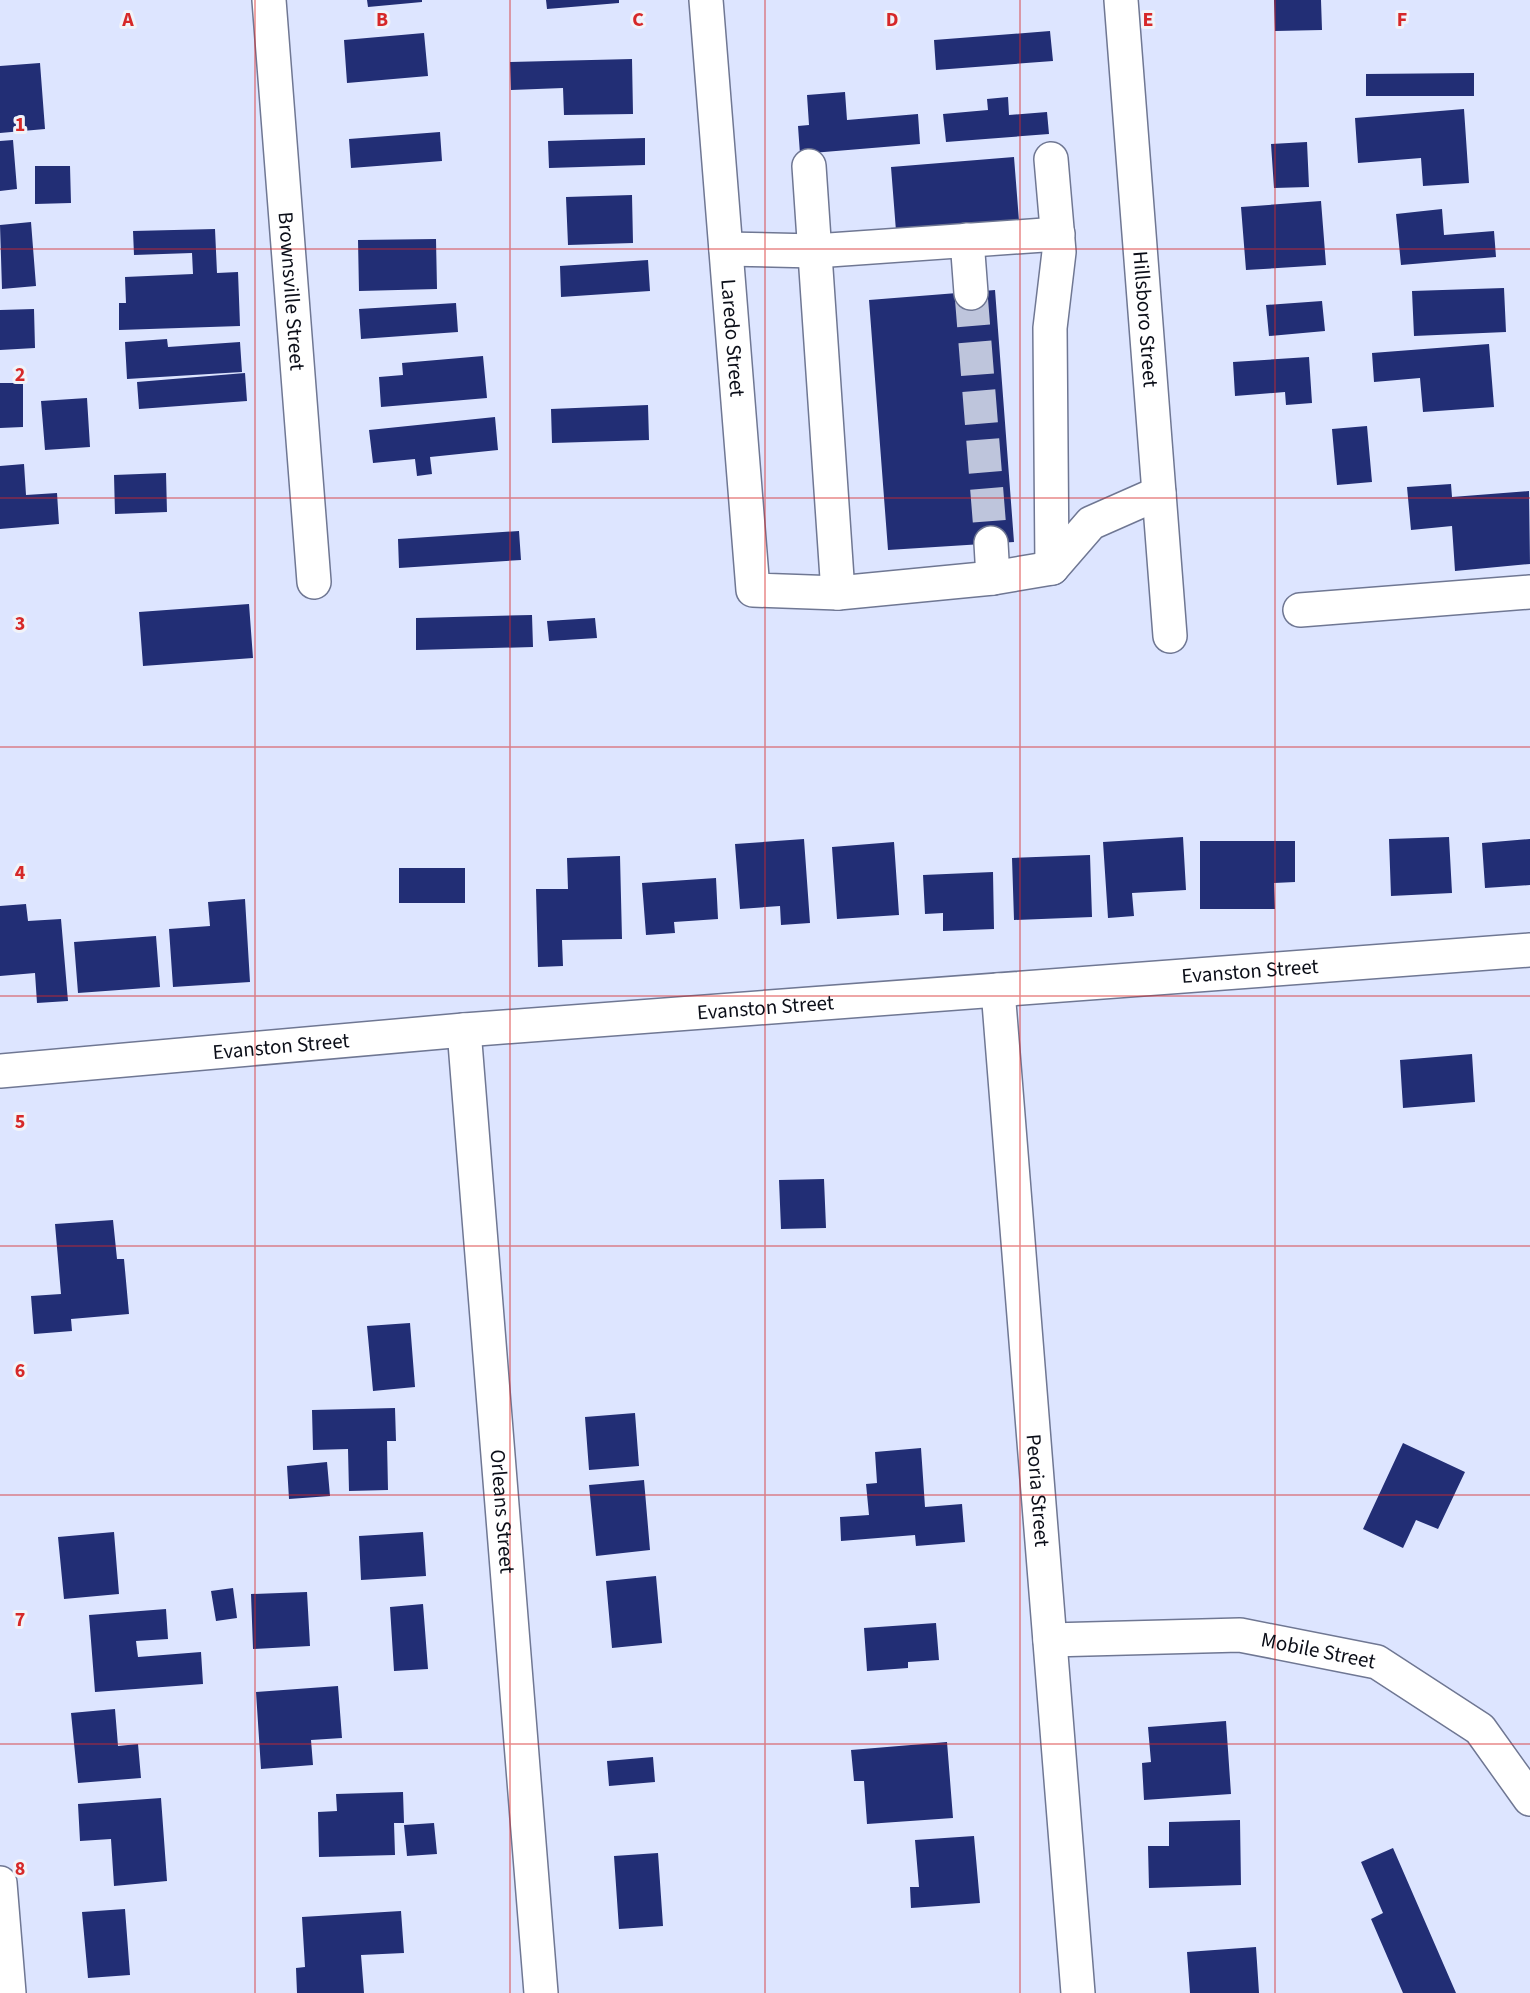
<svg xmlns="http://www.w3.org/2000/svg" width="1530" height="1993" viewBox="0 0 1530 1993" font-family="'Source Sans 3',sans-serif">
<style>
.building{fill:#222e75}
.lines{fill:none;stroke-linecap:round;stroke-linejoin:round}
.minor-tunnel{stroke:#bec5dc;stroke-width:33;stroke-dasharray:33 16;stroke-linecap:butt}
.minor-casing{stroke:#6f7793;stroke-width:36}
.minor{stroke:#fff;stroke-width:33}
.grid{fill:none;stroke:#d62828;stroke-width:1.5;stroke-opacity:0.55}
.labels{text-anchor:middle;stroke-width:6;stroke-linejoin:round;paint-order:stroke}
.street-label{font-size:21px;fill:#0b0e18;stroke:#f1f3f9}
.grid-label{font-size:20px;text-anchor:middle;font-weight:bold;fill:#d62828;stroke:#f1f3f9;stroke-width:6;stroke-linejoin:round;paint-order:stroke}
</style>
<rect width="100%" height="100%" fill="#dde5ff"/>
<path class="building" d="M367 0H422V2L368 7Z
M546 0H619V3L547 9Z
M1274 0H1321L1322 30 1275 31Z
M1050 31 1053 61 936 70 934 40Z
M424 33 428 76 347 83 344 40Z
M632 59 633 114 564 115 563 88 511 90 510 62Z
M40 63 45 129 0 133V66Z
M1474 73V96H1366V74Z
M845 92 847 120 918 114 920 144 800 154 798 126 809 125 807 95Z
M1008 97 1009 115 1047 112 1049 134 946 142 943 114 988 110 987 99Z
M1464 109 1469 183 1423 186 1421 158 1358 163 1355 118Z
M440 132 442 161 351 168 349 139Z
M645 138V165L549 168 548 141Z
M13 140 17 189 0 191V141Z
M1307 142 1309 187 1274 188 1271 144Z
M1014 157 1019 221 896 231 891 167Z
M35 166H70L71 203 35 204Z
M632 195 633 243 568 245 566 197Z
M1321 201 1326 265 1246 270 1241 207Z
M1442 209 1444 235 1494 231 1496 257 1401 265 1396 214Z
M31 222 36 286 2 289 0 225Z
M215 229 217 273 238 272 240 326 119 330V303H126L125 277 193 274 192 253 134 255 133 231Z
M436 239 437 289 359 291 358 240Z
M648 260 650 291 561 297 560 266Z
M1504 288 1506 332 1414 336 1412 291Z
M995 290 1014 542 888 550 869 300Z
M1322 301 1325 331 1269 336 1266 305Z
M456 303 458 332 361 339 359 309Z
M34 309 35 348 0 350V310Z
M167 339 168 347 240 342 242 372 127 379 125 342Z
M1489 344 1494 407 1423 412 1420 378 1374 382 1372 353Z
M483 356 487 398 381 407 379 377 403 375 402 363Z
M1309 357 1312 403 1286 405 1285 392 1235 396 1233 362Z
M245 373 247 401 139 409 137 382Z
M0 383H23V427L0 428Z
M87 398 90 447 45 450 41 401Z
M648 405 649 440 552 443 551 409Z
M495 417 498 450 430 457 432 474 417 476 415 459 373 463 369 430Z
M1367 426 1372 482 1337 485 1332 429Z
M24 464 26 495 57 493 59 524 0 529V466Z
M166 473 167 512 115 514 114 475Z
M1451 484 1452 497 1529 491 1530 564 1455 571 1452 526 1411 530 1407 487Z
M519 531 521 560 399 568 398 539Z
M249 604 253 658 143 666 139 612Z
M532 615 533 647 416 650V618Z
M595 618 597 638 549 641 547 621Z
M1183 837 1186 890 1132 893 1134 916 1108 918 1103 842Z
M1449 837 1452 893 1391 896 1389 839Z
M804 839 810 923 781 925 780 906 740 909 735 844Z
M1530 839V885L1485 888 1482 843Z
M1200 841H1295V882L1274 883 1275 909H1200Z
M894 842 899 915 837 919 832 847Z
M1090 855 1092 917 1014 920 1012 858Z
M620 856 622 939 562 940 563 966 538 967 536 889H568L567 858Z
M399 868H465V903H399Z
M993 872 994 929 943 931V913L925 914 923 875Z
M716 878 718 919 674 922 675 933 646 935 642 883Z
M245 899 250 982 173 987 169 929 210 926 208 902Z
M26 904 28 921 61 919 68 1001 37 1003 35 973 0 976V906Z
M156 936 160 987 78 993 74 942Z
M1472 1054 1475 1102 1403 1108 1400 1060Z
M824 1179 826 1228 781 1229 779 1180Z
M113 1220 117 1259H124L129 1314 71 1319 72 1331 34 1334 31 1296 61 1294 55 1224Z
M410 1323 415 1387 373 1391 367 1326Z
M395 1408 396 1441H387L388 1490 349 1491 348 1449 313 1450 312 1410Z
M635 1413 639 1466 589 1470 585 1417Z
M1403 1443 1465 1472 1438 1529 1416 1520 1403 1548 1363 1529Z
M921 1448 925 1507 962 1504 965 1542 916 1546 915 1535 841 1541 840 1517 869 1515 866 1484 877 1483 875 1452Z
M327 1462 330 1496 289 1499 287 1466Z
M644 1480 650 1550 596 1556 589 1485Z
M114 1532 119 1594 64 1599 58 1537Z
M423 1532 426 1576 361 1580 359 1536Z
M656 1576 662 1643 612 1648 606 1581Z
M233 1588 237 1618 216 1621 211 1591Z
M307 1592 310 1646 253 1649 251 1594Z
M423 1604 428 1669 394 1671 390 1607Z
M166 1609 168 1639 136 1641 138 1657 201 1652 203 1684 95 1692 89 1615Z
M936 1623 939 1660 908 1662V1668L867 1671 864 1628Z
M338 1686 342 1738 311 1740 313 1765 261 1769 256 1692Z
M115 1709 118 1746 138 1744 141 1778 78 1783 71 1713Z
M1226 1721 1231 1794 1144 1800 1142 1763 1151 1762 1148 1727Z
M947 1742 953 1818 867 1824 864 1781H854L851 1750Z
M653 1757 655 1782 609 1786 607 1761Z
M403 1792 404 1823H394L395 1855 319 1857 318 1812 337 1811 336 1794Z
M161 1798 167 1881 114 1886 111 1839 80 1841 78 1804Z
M1240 1820 1241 1885 1149 1888 1148 1846H1169V1822Z
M434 1823 437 1854 407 1856 404 1825Z
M974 1836 980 1903 911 1908 910 1887H919L915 1840Z
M1393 1848 1456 1993H1403L1371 1919 1383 1913 1361 1862Z
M658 1853 663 1926 619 1929 614 1856Z
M125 1909 130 1975 88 1978 82 1912Z
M401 1911 404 1953 361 1955 364 1993H297L296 1968 305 1967 302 1917Z
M1256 1947 1259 1993H1190L1187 1952Z"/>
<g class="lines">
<path class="minor-tunnel" d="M971 293 991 543"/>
<defs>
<g id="minor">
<path id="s1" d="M269 0 314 582"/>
<path id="s2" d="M706 0 753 590 838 593 993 578 1052 568 1091 523 1159 493"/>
<path id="s3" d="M1121 0 1170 636"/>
<path d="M1051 159 1059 252 1050 328 1052 568"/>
<path d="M809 166 838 593"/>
<path d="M967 240 971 293"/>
<path d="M726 249 815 251 1058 234"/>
<path d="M991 543 993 578"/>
<path d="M1300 610 1530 592"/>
<path id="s4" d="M998 990 1078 1993"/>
<path id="s5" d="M464 1030 541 1993"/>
<path id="s6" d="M0 1071 464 1030 1530 950"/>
<path id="s7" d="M1050 1640 1240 1635 1377 1662 1480 1729 1530 1799"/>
<path d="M0 1883 9 1993"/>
</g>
</defs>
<use href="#minor" class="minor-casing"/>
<use href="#minor" class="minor"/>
</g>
<path class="grid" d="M255 0V1993M510 0V1993M765 0V1993M1020 0V1993M1275 0V1993M0 249H1530M0 498H1530M0 747H1530M0 996H1530M0 1246H1530M0 1495H1530M0 1744H1530"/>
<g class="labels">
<g class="street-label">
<text dy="7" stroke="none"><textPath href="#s1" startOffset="292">Brownsville Street</textPath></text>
<text dy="7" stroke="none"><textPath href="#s3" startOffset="320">Hillsboro Street</textPath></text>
<text dy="7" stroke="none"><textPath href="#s2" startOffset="339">Laredo Street</textPath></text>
<text dy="7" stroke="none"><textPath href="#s6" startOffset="1254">Evanston Street</textPath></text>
<text dy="7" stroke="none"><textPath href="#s6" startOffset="768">Evanston Street</textPath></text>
<text dy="7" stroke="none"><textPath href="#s6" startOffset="282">Evanston Street</textPath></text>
<text dy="7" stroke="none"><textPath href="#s4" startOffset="502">Peoria Street</textPath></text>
<text dy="7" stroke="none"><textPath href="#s5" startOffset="483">Orleans Street</textPath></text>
<text dy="7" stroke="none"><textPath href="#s7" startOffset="270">Mobile Street</textPath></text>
</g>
</g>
<g class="grid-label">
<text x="128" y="26">A</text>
<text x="382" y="26">B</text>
<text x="638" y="26">C</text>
<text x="892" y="26">D</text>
<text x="1148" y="26">E</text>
<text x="1402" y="26">F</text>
<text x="20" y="131">1</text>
<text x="20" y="381">2</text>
<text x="20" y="630">3</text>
<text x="20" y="879">4</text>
<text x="20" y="1128">5</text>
<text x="20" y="1377">6</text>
<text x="20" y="1626">7</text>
<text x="20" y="1875">8</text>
</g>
</svg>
